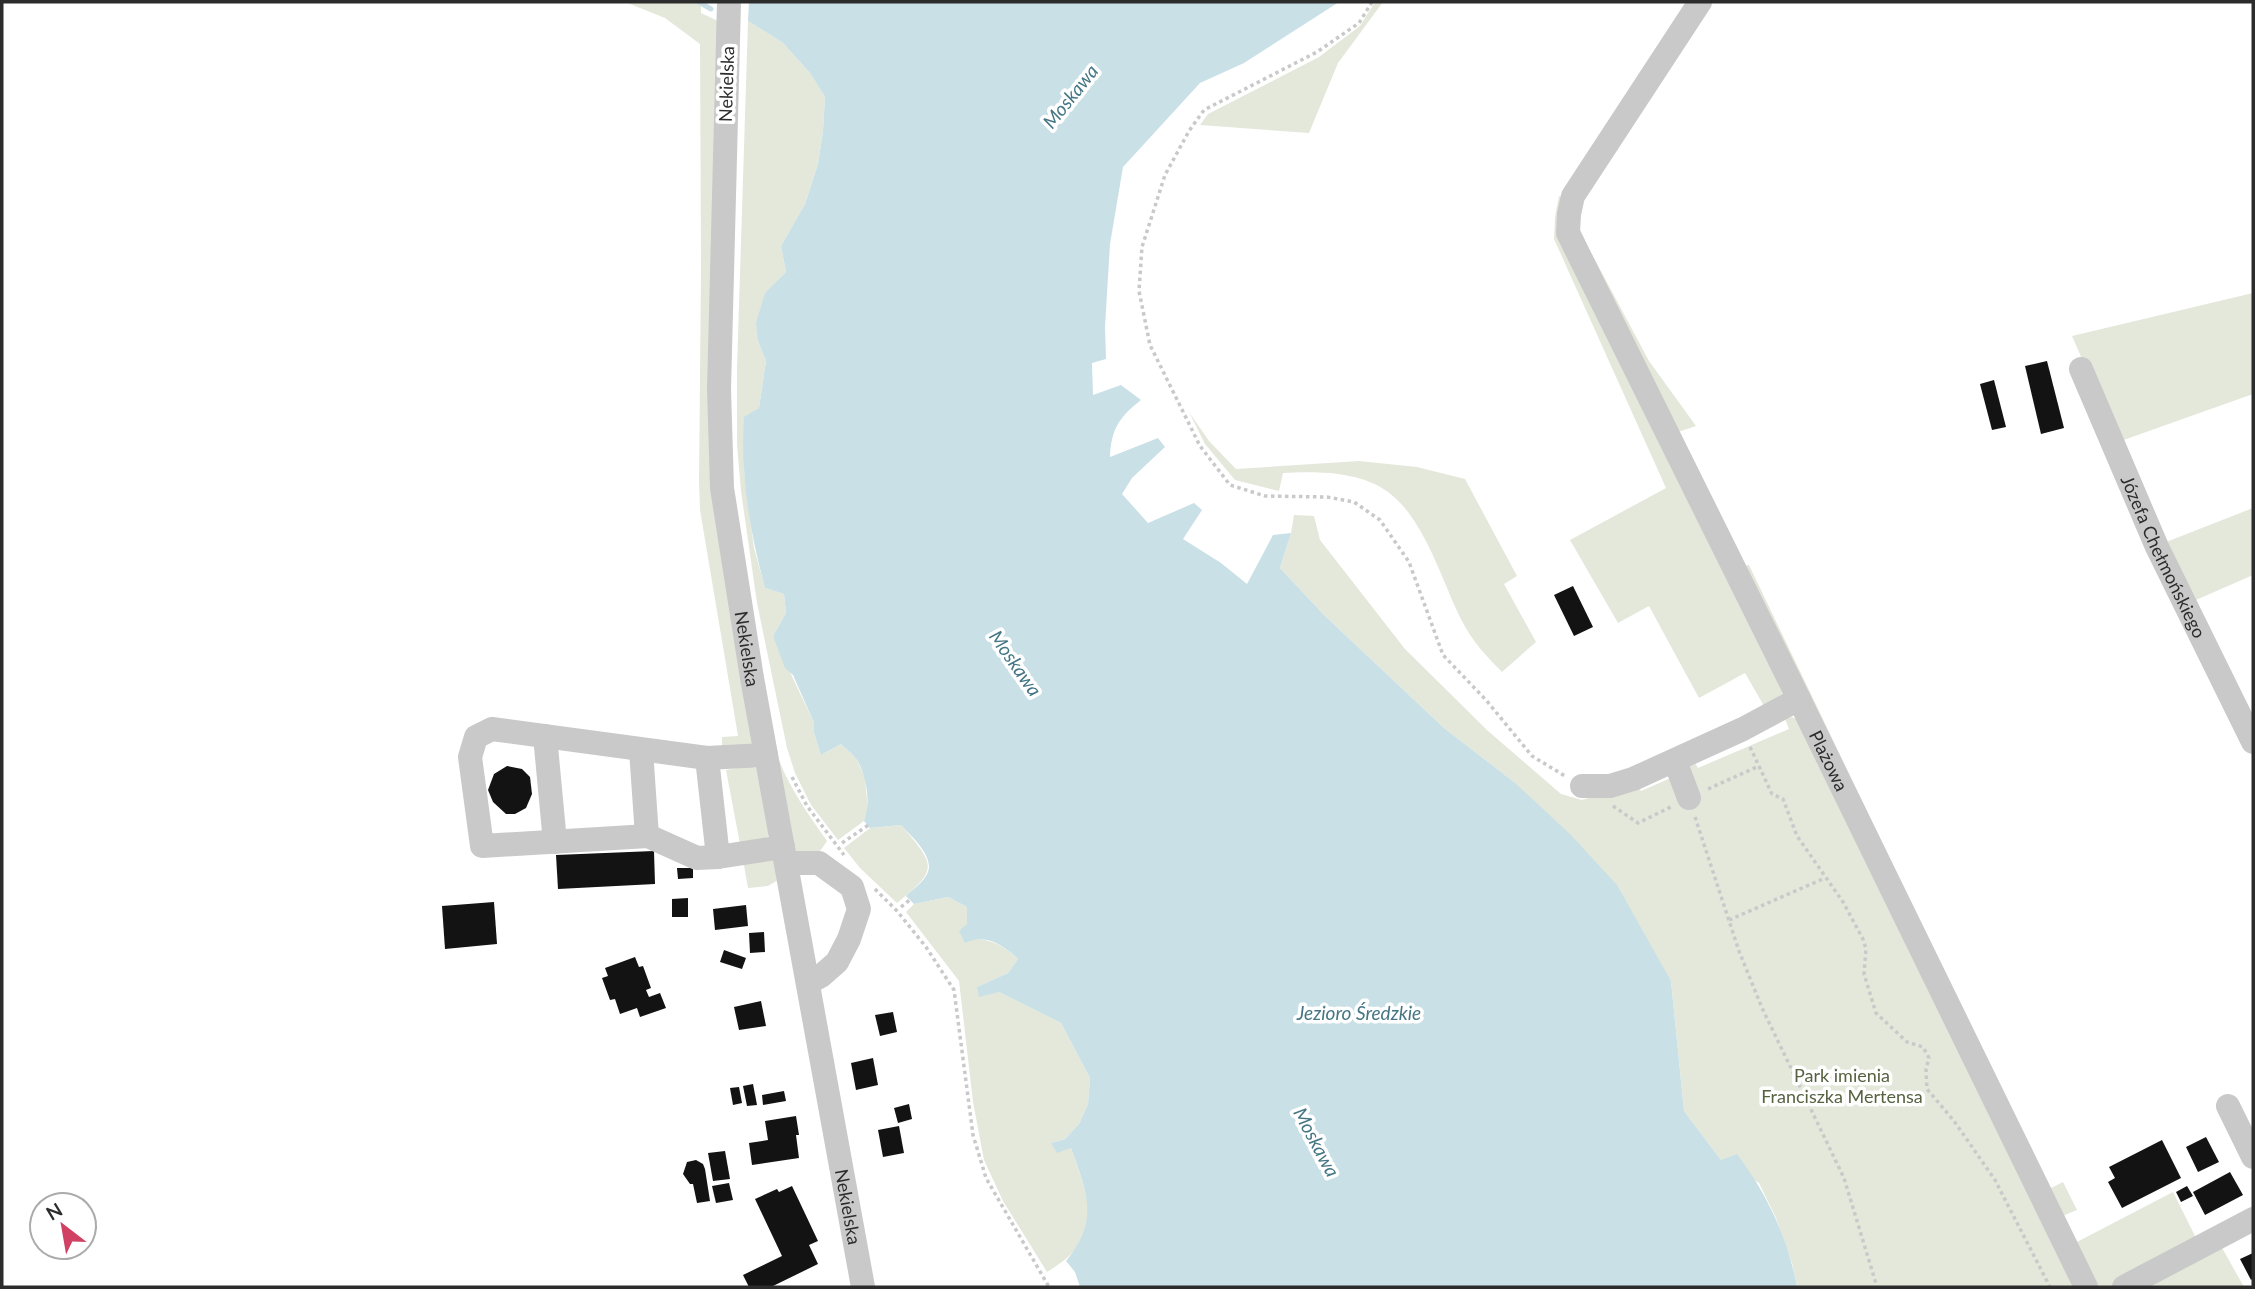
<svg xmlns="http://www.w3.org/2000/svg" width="2255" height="1289" font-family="Lato,sans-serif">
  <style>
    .green { fill: #e4e8db }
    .water { fill: #c9e0e6 }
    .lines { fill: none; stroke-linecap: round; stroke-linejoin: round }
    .stream { stroke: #c9e0e6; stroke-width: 5 }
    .building { fill: #131313 }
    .path { stroke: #c9c9c9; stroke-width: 3.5; stroke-dasharray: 3.5 3.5; stroke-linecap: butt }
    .minor { stroke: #c9c9c9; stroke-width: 24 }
    .labels { text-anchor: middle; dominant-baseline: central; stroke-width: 7; stroke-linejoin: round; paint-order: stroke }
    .street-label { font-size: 18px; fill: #2c2c2c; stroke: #fff }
    .park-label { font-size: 18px; fill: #55623f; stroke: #fff }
    .water-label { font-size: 19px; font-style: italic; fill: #447684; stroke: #fff }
  </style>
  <rect width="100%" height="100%" fill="#fff"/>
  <g class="green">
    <polygon points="625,2 701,2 701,13 718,21 713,281 753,746 722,750 722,737 738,736 700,510 699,482 701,269 700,44 665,18"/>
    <polygon points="1375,2 1383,2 1338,63 1309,133 1200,125 1208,114 1319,57 1360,26"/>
    <polygon points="748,21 783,43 810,73 825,97 823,131 818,164 805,204 781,246 786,272 765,294 758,341 766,361 759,408 751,414 744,471 754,548 765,588 784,594 786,613 773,636 814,723 814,733 821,755 841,744 856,758 865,778 868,811 864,821 838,840 811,805 795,773 787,748 757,603 741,491 737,445 737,368"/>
    <polygon points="1559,196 1566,198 1788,694 1764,706 1745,673 1699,698 1649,606 1618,623 1570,540 1666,488 1554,239 1555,217"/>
    <polygon points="1579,230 1649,361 1696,426 1678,432"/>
    <polygon points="2253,293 2253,394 2118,442 2072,336"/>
    <path d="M1189,412L1209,441L1236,469L1359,461L1417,467L1465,479L1517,576L1504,584L1536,642L1502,672C1487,657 1472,641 1462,621C1442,582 1425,519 1388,492C1360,471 1316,471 1283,473L1279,491L1235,480L1205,444Z"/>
    <polygon points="2253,508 2253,575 2189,603 2161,544"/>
    <polygon points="1294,515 1314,516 1320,540 1405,649 1488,731 1561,794 1582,800 1636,783 1641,791 1673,777 1693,759 1698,768 1789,729 1785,719 1792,717 1800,721 2078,1287 1797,1287 1792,1263 1776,1218 1759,1183 1721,1160 1684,1111 1671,981 1514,782 1444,728 1324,615 1280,568 1291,533"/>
    <polygon points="1749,565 1937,957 2051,1188 2063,1182 2077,1210 2060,1217 1741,566"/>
    <path d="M774,746C785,782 806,811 827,841L816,857L793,854Z"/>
    <polygon points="750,766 761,770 771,834 763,840 740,844 726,770"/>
    <path d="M901,825C935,865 940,869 897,903L860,868L844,848L870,828Z"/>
    <polygon points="775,858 778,880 768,886 748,888 743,860"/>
    <path d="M948,897L967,907V924L974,939C992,939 1005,947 1018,959L1008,973L977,987L999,992L1061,1023L1090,1078L1088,1104L1079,1124L1065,1139L1051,1143L1071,1148C1090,1202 1106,1237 1047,1272L1003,1201L984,1160L973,1102L959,981L906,912L914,904Z"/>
    <polygon points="2173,1192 2197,1240 2110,1287 2095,1287 2073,1244"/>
    <polygon points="2221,1246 2244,1287 2140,1287"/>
  </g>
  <path class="water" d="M749,2H1339L1244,63L1200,83L1123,167L1110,244L1105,327L1106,359L1092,363L1093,395L1121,385L1141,400C1119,417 1111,430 1110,457L1158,438L1165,447L1132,478L1122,494L1148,523L1194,503L1202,510L1183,539L1221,563L1247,584L1273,535L1291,533L1280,568L1324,615L1444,728L1514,782L1571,835L1617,885L1671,981L1684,1111L1721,1160L1737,1154C1767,1194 1788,1238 1797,1287H1080L1075,1272L1066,1261C1100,1220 1087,1193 1071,1148L1057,1153L1051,1143L1065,1139L1079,1124L1088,1104L1090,1078L1061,1023L999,992L979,997L977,987L1008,973L1018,959C1003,945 985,933 965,943L959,931L967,924V907L948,897L914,904L906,896C912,890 925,881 928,872C934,856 911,836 901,825L870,828L864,821C871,804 867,777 857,760C853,754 846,749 841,744L821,755L814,733V723L793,675L785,668L773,636L786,613L784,594L765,588C750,533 740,474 744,417L759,408L766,361L758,341L756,323L765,293L786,272L781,246L805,204L818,164L823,131L825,97L810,73L783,43L748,21Z"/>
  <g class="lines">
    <polyline class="stream" points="699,2 711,9"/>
  </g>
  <g class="building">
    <polygon points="2047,361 2064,428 2041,434 2025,366"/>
    <polygon points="1994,380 2006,427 1992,430 1980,384"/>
    <polygon points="1573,586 1593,627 1574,636 1554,595"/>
    <polygon points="507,766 522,769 530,777 532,794 526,808 515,814 506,814 493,802 488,790 494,774"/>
    <polygon points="654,851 655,884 558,889 556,855"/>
    <polygon points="677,868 693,868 693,878 678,879"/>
    <polygon points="688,898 688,917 672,917 672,899"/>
    <polygon points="494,902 497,944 445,949 442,906"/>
    <polygon points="746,905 748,926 715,930 713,909"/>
    <polygon points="764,932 765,952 750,953 749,933"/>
    <polygon points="724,950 746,958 742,969 720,962"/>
    <polygon points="635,957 639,967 643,966 651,988 646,990 649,997 660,993 666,1008 640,1017 637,1008 620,1014 615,999 610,1000 602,978 608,976 605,968"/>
    <polygon points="761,1001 766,1026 739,1030 734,1007"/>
    <polygon points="893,1012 897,1032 880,1036 875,1015"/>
    <polygon points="873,1058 878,1085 856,1090 851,1063"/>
    <polygon points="753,1084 757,1105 747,1106 743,1086"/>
    <polygon points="739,1087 742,1103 733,1105 730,1088"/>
    <polygon points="784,1091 786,1101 763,1105 762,1095"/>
    <polygon points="909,1104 912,1119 898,1123 894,1108"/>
    <polygon points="796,1116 799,1135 796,1135 799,1158 752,1165 749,1143 768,1140 765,1121"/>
    <polygon points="899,1126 904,1153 883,1157 878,1130"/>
    <polygon points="2206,1137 2219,1162 2198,1172 2186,1147"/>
    <polygon points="2162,1140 2181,1178 2122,1208 2108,1182 2115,1178 2109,1167"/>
    <polygon points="725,1151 730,1179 713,1181 708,1153"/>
    <polygon points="696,1160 703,1164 705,1169 710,1201 697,1203 693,1184 690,1184 683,1174 687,1162"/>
    <polygon points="2230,1172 2243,1195 2205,1215 2193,1192"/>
    <polygon points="729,1183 733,1200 716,1203 712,1186"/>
    <polygon points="792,1186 818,1241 809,1245 818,1264 771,1287 749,1287 743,1275 782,1256 755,1199 777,1189 779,1192"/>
    <polygon points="2187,1186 2193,1196 2181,1202 2176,1192"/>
    <polygon points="2253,1253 2253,1278 2251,1280 2240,1259"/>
  </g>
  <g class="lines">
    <g class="path">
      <polyline points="1372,2 1359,23 1317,52 1204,110 1189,131 1165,175 1142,247 1139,291 1150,345 1200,446 1230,485 1265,496 1327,497 1354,502 1380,520 1409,562 1443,655 1486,700 1532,756 1565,776"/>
      <polyline points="1750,747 1772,794 1783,799 1797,836 1843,902 1863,939 1866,949 1864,974 1876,1013 1907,1042 1923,1047 1929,1058 1926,1069 1927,1089 1954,1121 1995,1180 2050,1287"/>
      <polyline points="792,777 807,806 844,855"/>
      <polyline points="1708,789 1759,766"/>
      <polyline points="1613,806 1638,823 1673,806"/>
      <polyline points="1695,817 1739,951 1762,1008 1844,1178 1877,1287"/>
      <polyline points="842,843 870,824"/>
      <polyline points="875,889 897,911 926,947 954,990 973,1135 986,1178 1049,1287"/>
      <polyline points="901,907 912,898"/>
      <polyline points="1729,920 1825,878"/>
    </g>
    <g class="minor">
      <path id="s1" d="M729,2L719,389L722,488L752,678L863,1287"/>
      <path id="s2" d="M1700,2L1573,196L1569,214L1568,233L1799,699L2086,1287"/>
      <path id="s3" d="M2081,369L2157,547L2253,742"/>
      <polyline points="545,736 555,842"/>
      <polyline points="641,750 647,836"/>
      <polyline points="766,755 707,758 492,729 476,737 470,757 482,846 648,836 697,858 718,857 783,847"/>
      <polyline points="707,758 718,857"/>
      <polyline points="1675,761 1689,798"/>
      <polyline points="1582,786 1610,786 1633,779 1743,729 1799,699"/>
      <polyline points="786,863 819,863 852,887 859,909 849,939 837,962 821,976 808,983"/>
      <polyline points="2228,1106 2253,1157"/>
      <polyline points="2124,1287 2253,1219"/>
    </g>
  </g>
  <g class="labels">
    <g class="street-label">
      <text transform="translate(726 84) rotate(-88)">Nekielska</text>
      <text stroke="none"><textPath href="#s3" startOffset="205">Józefa Chełmońskiego</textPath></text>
      <text stroke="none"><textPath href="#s1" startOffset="649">Nekielska</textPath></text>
      <text stroke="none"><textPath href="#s2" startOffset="858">Plażowa</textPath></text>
      <text stroke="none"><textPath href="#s1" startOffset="1216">Nekielska</textPath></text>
    </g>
    <g class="park-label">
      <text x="1842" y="1075">Park imienia<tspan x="1842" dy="21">Franciszka Mertensa</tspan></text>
    </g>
    <g class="water-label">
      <text transform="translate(1070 96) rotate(-51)">Moskawa</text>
      <text transform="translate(1016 663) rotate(55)">Moskawa</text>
      <text x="1359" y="1012">Jezioro Średzkie</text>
      <text transform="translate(1317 1142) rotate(62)">Moskawa</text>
    </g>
  </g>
  <rect width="2255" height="1289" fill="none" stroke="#2c2c2c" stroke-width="7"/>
  <g transform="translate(63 1226) rotate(329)"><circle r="33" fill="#ffffff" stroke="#ababab" stroke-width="2"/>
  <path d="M0-5L12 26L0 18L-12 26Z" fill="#d04163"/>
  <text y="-10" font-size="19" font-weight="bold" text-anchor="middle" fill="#2c2c2c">N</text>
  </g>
</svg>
